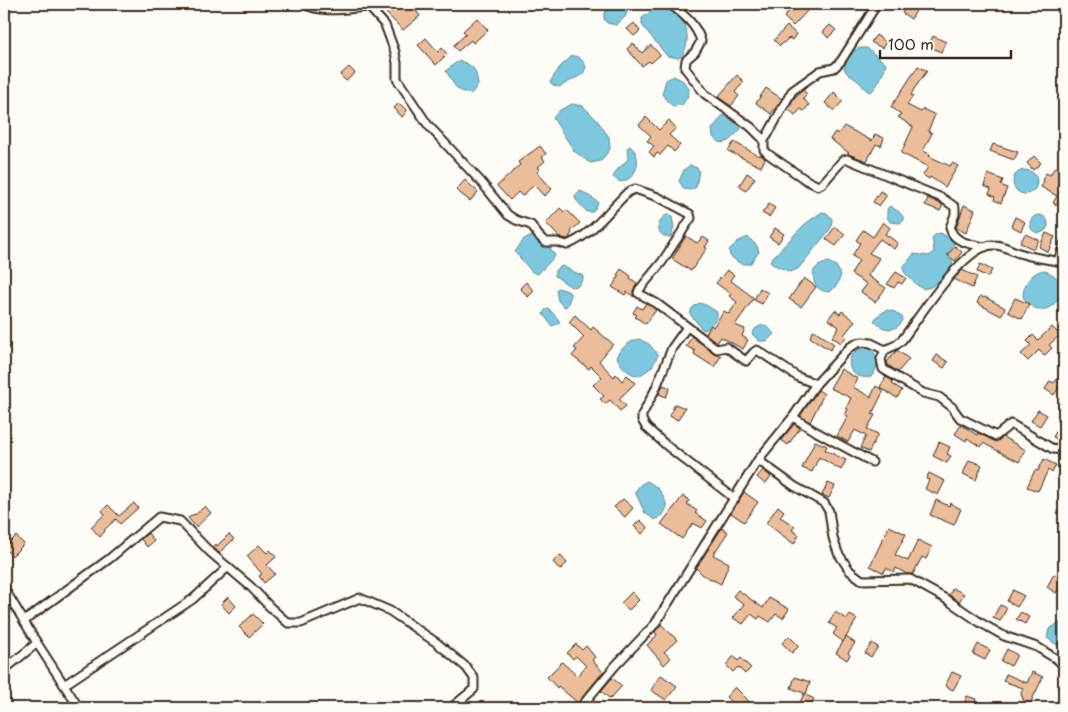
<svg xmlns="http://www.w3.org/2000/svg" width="1068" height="712" font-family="'Playpen Sans',sans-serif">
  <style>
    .water { fill: #7dc8de; stroke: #638991 }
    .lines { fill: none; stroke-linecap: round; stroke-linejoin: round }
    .canal { stroke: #7dc8de; stroke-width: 9 }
    .building { fill: #ebbd9b; stroke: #3b2a1e }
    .street-casing { stroke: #3b2a1e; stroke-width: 11 }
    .street { stroke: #fdfcf7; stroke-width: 7 }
  </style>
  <rect width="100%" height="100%" fill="#fdfcf7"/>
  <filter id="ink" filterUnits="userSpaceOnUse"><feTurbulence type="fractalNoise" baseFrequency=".02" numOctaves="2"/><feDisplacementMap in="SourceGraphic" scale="10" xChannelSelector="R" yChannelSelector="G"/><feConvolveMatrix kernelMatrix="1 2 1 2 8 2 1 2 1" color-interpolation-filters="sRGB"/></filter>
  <g filter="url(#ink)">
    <g class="water">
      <polygon points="613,4 626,4 628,10 625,17 616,25 607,23 604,19 604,13"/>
      <path d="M663,8C666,9 671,10 674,12C689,21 692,47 679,58L667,56L642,25V18L654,9Z"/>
      <path d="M861,48H867L886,64C883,75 878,85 871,92C864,91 864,86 859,82C855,78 849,76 846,72C840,62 852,49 861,48Z"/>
      <path d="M572,56C579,56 583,60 586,67L583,74L559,87L553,85L550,82L560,67Z"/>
      <path d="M460,61C475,66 476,70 478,85L471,94C454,91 455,85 446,71L454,64Z"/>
      <polygon points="674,76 683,81 689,89 688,96 682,105 673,106 667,101 662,94 666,80"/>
      <polygon points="572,104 583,106 597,120 609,137 610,149 601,161 590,163 574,151 553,118 560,110"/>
      <path d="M723,115L739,125L741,129C731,138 725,150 713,137L712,129Z"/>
      <path d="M630,146C644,157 637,180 620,182L613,177L617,170L628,159L627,148Z"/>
      <polygon points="690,165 697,168 699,171 696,187 691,190 684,189 679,181 684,170"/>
      <circle cx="1025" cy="182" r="12"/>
      <polygon points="581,191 597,201 598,203 593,212 587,212 576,200 575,196 578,192"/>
      <polygon points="890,206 899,212 904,218 904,220 900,223 890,222 887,217 887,209"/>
      <polygon points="822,212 827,213 832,219 831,228 798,269 790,272 772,264 770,260 805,224"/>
      <path d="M668,214L672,217L674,227L671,237C655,238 655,220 668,214Z"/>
      <circle cx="1039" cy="224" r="9"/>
      <path d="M941,233L955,242L947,255L952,261L953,265C948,272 932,292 922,288C915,285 909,277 904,272L903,267L914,254L929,256L934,251L932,238L936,234Z"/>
      <polygon points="533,236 551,249 555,256 538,274 532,272 515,252 524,239"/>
      <polygon points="748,237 757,246 759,252 750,264 741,264 730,256 729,250 737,242"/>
      <path d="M828,262L836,266L841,275L837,285L830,292C816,291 812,283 814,270L818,266Z"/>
      <polygon points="562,266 583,276 583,279 578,286 571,287 555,276 555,270"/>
      <path d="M1043,270C1054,274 1059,278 1064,289C1056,309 1038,319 1023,297C1023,284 1031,273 1043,270Z"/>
      <polygon points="558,288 568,291 571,295 567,306 564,307 558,301 556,290"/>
      <polygon points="699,303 706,305 717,312 717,318 706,330 702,329 690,314 692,308"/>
      <polygon points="549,309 559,320 559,323 552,326 543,314 545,310"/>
      <path d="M887,310L895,312L903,318C899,333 883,331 874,321L877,316Z"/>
      <polygon points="762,325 768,327 774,334 767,341 759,341 752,334 755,329"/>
      <path d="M639,339L649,344L658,355L652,367L639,376C630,375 620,366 617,357C622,347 628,342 639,339Z"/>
      <path d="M866,347C881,354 880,365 871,377C845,381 841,352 866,347Z"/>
      <path d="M647,481C659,487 664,495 667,507L663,515L655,520L645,513L635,492L640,485Z"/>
      <polygon points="1064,620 1064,650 1047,638 1049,629"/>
    </g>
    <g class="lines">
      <polyline class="canal" points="4,8 9,4"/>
    </g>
    <g class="building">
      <polygon points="396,4 411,4 420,16 403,30 386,13"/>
      <polygon points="801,4 808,10 793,26 784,17 791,9 793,11"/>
      <polygon points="908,4 920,4 911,19 902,13"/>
      <polygon points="477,18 488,30 473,43 471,40 458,51 453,46 466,34 463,31"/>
      <polygon points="634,23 640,31 634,36 627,29"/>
      <polygon points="830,25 836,30 828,38 823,32"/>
      <polygon points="787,26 796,34 792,40 789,38 780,46 774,40"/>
      <polygon points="876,35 886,42 882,48 871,42"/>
      <polygon points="933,36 946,42 941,52 928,46"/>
      <polygon points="426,38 438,52 442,48 447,54 436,65 418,45"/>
      <polygon points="633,43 642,53 651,45 660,55 651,63 649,61 642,66 627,49"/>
      <polygon points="918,66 927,71 914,89 911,95 913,96 907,105 921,112 923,109 935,115 928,131 932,133 923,151 930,154 929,156 950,166 952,163 958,166 945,187 930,177 929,179 923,175 928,167 901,153 913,127 898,117 901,114 891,107"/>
      <polygon points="349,67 355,73 346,81 340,75"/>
      <polygon points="737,75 744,82 735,92 739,96 731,106 718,97"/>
      <polygon points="766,88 782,99 771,114 756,103"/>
      <polygon points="803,90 807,94 803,98 809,105 804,111 801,109 795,115 788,109 794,98"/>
      <polygon points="834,92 843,101 834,111 825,103"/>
      <polygon points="399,103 407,111 402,117 394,108"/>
      <polygon points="646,117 659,130 669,120 676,128 669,135 680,145 674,152 668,146 660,155 657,153 654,157 649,152 654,146 647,141 651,136 639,125"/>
      <polygon points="844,126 872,141 875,134 884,138 881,146 876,144 867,161 848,154 849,153 830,139 835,132 838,134"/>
      <polygon points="734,142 759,156 759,155 763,156 765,159 761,167 728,151"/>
      <polygon points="993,144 1018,152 1014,160 990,151"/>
      <polygon points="540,146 546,154 542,157 545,161 538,167 540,169 537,172 552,189 544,196 534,185 522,196 518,192 510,200 497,186 520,165 518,162"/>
      <polygon points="1034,156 1041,163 1033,170 1027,163"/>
      <polygon points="1055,167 1064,172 1058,187 1061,189 1064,183 1064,209 1053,203 1057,196 1041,187 1044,181 1042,180 1046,173 1050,175"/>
      <polygon points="747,173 755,178 746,191 739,186"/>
      <polygon points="988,174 1003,180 1001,185 1007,188 1001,203 994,200 995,197 989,194 991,189 984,186"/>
      <polygon points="465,180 478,192 470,201 456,190"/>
      <polygon points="880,191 887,195 879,206 873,202"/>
      <polygon points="928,198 943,205 940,211 925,205"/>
      <polygon points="769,204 775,208 769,217 762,213"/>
      <polygon points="964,205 975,210 966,233 956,228"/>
      <polygon points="560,208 564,212 567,210 580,223 571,231 572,233 570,236 570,237 567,239 559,237 546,223"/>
      <polygon points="1015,217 1025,222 1021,231 1011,226"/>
      <polygon points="883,222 890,228 885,234 898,243 894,249 880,239 869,253 879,258 868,276 886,288 875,302 861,292 867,284 851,274 859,260 852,256 860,243 856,240 863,230 873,237"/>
      <polygon points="835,227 845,234 836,246 826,239"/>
      <polygon points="775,228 784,234 778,243 769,237"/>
      <polygon points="1046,233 1055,237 1048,252 1039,247"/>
      <polygon points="1025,234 1039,240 1034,249 1020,243"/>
      <polygon points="686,236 697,243 703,237 709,241 705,247 707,248 691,271 672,259"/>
      <polygon points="955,246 962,252 955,261 948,255"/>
      <polygon points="980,264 992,270 988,277 977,272"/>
      <polygon points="621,269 631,276 630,278 637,283 633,291 634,297 627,292 625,295 612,287 619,276 617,275"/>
      <polygon points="727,270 734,275 730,280 754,298 735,325 745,329 742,336 748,340 743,349 721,337 717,343 706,334 711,325 713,327 724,311 729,314 737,302 729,296 731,294 716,283"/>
      <polygon points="962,270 977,277 972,288 954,279"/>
      <polygon points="896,272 906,278 902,284 898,282 894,288 887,284"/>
      <polygon points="804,278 816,287 801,307 789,299"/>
      <polygon points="526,282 534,291 528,297 520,288"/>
      <polygon points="760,288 768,293 762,304 754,300"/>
      <polygon points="980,296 984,298 985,297 1005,308 1001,316 977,303"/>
      <polygon points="1015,298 1029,304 1022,319 1008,312"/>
      <polygon points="646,303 656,310 646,324 635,317 637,315 633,313 637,306 642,309"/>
      <polygon points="835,310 840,314 842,311 855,321 844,335 846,337 841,343 832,337 839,327 828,319"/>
      <polygon points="575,315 591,330 593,327 613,344 599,361 614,377 616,374 622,381 627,375 635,383 619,399 626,406 620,411 610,400 605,404 600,399 604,396 593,385 602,377 591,366 589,369 572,356 577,350 574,348 584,337 569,322"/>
      <polygon points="1052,327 1060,335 1049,345 1052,348 1044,356 1039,350 1028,361 1021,354 1031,345 1027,341 1033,335 1038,340"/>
      <polygon points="814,330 834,344 830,350 811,338 810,336"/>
      <polygon points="692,336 714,353 721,356 714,367 694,354 695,351 686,346"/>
      <polygon points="897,350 909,359 898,372 888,365 887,362"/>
      <polygon points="937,355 948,362 944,368 933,361"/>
      <polygon points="841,369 858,379 853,387 871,397 876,386 883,390 880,387 886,377 893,381 892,384 902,390 897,398 884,390 872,414 875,415 867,429 878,434 869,452 860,448 866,436 855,430 848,442 837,436 848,416 845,415 848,409 846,408 851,398 830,388"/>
      <polygon points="1064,370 1064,380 1054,395 1045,389 1050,381 1054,383"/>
      <polygon points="663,385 670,388 666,397 659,394"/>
      <polygon points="818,390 824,394 810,422 800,416"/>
      <polygon points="675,404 685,408 678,420 669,416"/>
      <polygon points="1038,410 1047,415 1040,426 1031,421"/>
      <polygon points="1064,418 1064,443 1053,437"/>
      <polygon points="794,424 800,428 788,445 781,440"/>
      <polygon points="961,425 977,435 978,433 996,442 1003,437 1026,450 1019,462 983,443 981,447 967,438 966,441 955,434"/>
      <polygon points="815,441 827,446 825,450 846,460 841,470 819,457 812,472 802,468"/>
      <polygon points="939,442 950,447 947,454 951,456 947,463 933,456"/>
      <polygon points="1044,459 1056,465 1052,473 1048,470 1038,491 1027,487 1035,470 1038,471"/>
      <polygon points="969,460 982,465 976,480 963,474"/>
      <polygon points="763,470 771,477 765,484 757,477"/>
      <polygon points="929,473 945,481 938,495 925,489 929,480 926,479"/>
      <polygon points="828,483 835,486 829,498 822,495"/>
      <polygon points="744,492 758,502 744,522 731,513"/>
      <polygon points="683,496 689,500 687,504 697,511 695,513 707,521 702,528 693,523 682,539 661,524"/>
      <polygon points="623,499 633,508 625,517 614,507"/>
      <polygon points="936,500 949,506 950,503 961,509 954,525 930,515"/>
      <polygon points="134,503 138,508 120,524 116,519 104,530 105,531 100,537 91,527 105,514 102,511 108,505 119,516"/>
      <polygon points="205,506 211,513 196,527 188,518 194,514 195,515"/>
      <polygon points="778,506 784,511 780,517 795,526 792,530 799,535 794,544 766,523"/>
      <polygon points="640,520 648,528 642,534 634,526"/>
      <polygon points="889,526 906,534 895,555 908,561 918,540 932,547 926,559 922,557 913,574 907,574 896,568 894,572 886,568 884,573 870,566"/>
      <polygon points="722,528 728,532 713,555 729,563 721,584 703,575 696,568"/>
      <polygon points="148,533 154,541 147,547 141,539"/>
      <polygon points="229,534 234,539 219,553 213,547 216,544 217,546"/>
      <polygon points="16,536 24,544 12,556 4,548"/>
      <polygon points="259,545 267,553 270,550 276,557 267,565 275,574 264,583 259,576 262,574 247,556"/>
      <polygon points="560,555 567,563 560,570 553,562"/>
      <polygon points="1054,574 1064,580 1056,593 1047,587"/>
      <polygon points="953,588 964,594 959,602 949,595"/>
      <polygon points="738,590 763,608 769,598 789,609 783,618 776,614 770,622 760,616 758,619 751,614 743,624 733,618 744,604 733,596"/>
      <polygon points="1013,590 1024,596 1017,607 1007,601"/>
      <polygon points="632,592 639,600 629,610 621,603"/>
      <polygon points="228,597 236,606 229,613 221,604"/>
      <polygon points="1000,605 1007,608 1000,621 993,618"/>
      <polygon points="835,612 847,619 850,615 857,619 843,642 833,634 837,628 829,623"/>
      <polygon points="1021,612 1029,617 1025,624 1016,619"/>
      <polygon points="253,614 263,624 249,637 239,627"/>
      <polygon points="661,624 677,640 664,652 671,658 664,665 647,645 657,635 655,632"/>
      <polygon points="789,636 799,646 792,653 782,643"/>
      <polygon points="846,637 855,643 848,653 850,655 847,660 836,653"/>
      <polygon points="872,643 878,647 871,657 865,653"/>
      <polygon points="576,644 582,650 586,646 595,657 592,660 603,672 578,703 558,686 557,688 547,677 562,662 577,676 586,666 576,656 573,659 567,653"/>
      <polygon points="978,644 990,650 985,660 973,654"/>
      <polygon points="1007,649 1017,655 1011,666 1001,661"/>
      <polygon points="734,656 738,661 741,658 751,668 745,674 738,667 733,672 726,665"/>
      <polygon points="952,672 961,676 953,690 945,686"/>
      <polygon points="1032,672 1043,677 1030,704 1023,700 1021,693 1023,688 1003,681 1006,674 1027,683"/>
      <polygon points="661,675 677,686 666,700 651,690"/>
      <polygon points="795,677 810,682 806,694 791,688"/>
      <polygon points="612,678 622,686 610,699 601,691"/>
      <polygon points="735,687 746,698 754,708 741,708 736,703 734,705 726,697"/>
      <polygon points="804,694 814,699 809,708 797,708"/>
      <polygon points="967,696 976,699 973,707 964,704"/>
    </g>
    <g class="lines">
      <defs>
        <g id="street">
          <path d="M304,4C321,14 349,8 369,7L385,25L395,52L397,63V79L428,125L482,183L508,215L516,220L531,225L538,235L545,242H557L567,245C592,235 609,210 628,192L635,189L658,197L690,214L691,218L662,262L639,290L638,293L656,303L717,349L726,347L746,361L754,352L757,350L798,377L816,384"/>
          <path d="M670,4C683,14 696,24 701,41L695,52L686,60L685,68L705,94L751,127L764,140V150L768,154L806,180L818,186L823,183L843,160L847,159L942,198L955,207V214L950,228C954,243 971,244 985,247"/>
          <polyline points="764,140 767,136 792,91 820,71 834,68 841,61 877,4"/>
          <polyline points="1058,261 1064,244"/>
          <polyline points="687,327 672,348 655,390 642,415 642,420 646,427 667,446 735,499"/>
          <polyline points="885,350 881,359 883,369 923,393 939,397 952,407 960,418 996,436 1011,424 1053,449 1064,450"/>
          <polyline points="793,417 813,430 872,462"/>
          <polyline points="758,460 794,486 824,503 829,511 833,538 838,553 850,571 862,580 910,579 946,599 981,623 1004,636 1037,647 1058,660 1064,667"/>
          <polyline points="4,588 37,643 79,708"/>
          <polyline points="24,621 109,559 159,517 180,521 210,552 251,587 270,607 288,623 301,623 360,598 390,611 437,643 466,667 474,678 474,689 451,708"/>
          <polyline points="4,670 37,643"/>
          <polyline points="64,685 193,599 228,567"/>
          <path d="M580,708L615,666L655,624L758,460L793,417L816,384L850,347L858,343L863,342L871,343L885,350L896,345L902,340C920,317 964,244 994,245C1003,245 1010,250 1019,253C1034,258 1049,260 1064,262"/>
          <polyline points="1059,708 1064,702"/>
        </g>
      </defs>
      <use href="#street" class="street-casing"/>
      <use href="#street" class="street"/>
    </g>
  </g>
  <rect width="1068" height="712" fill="none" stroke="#fdfcf7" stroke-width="20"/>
  <rect x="10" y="10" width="1048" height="692" fill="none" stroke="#3b2a1e" stroke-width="2" filter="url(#ink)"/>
  <path d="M880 50v8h131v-8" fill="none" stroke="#3b2a1e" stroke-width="2.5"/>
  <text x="888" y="50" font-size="15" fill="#3b2a1e" stroke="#fdfcf7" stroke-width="4" paint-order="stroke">100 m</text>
</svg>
